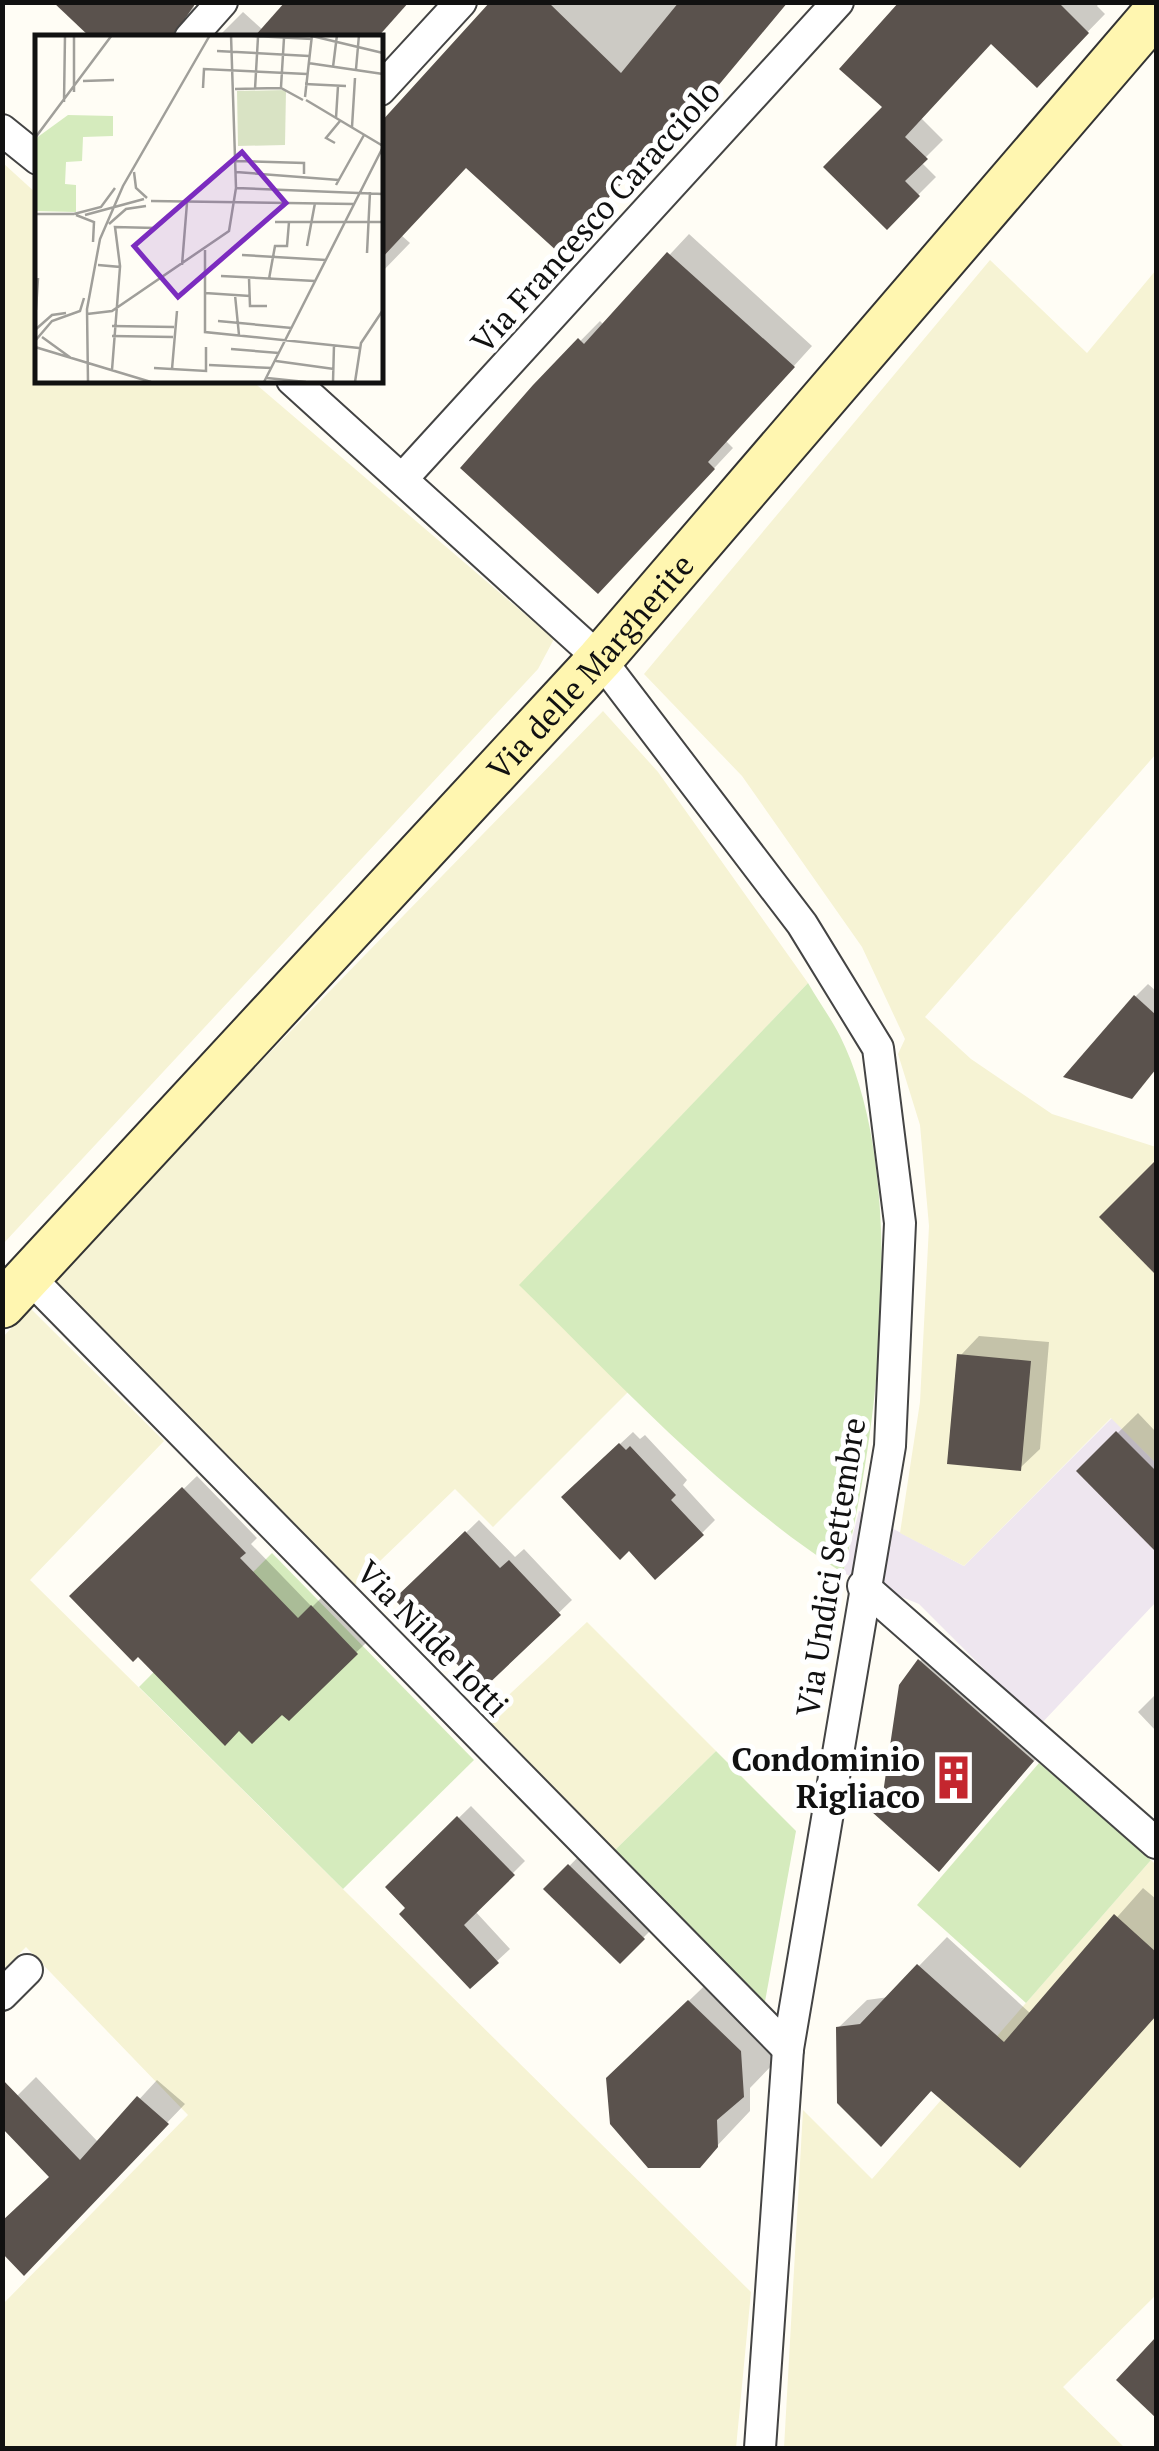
<svg xmlns="http://www.w3.org/2000/svg" width="1159" height="2451" font-family="'PT Serif',serif">
  <style>
    .industrial { fill: #eee6ef }
    .farmland { fill: #f6f3d4 }
    .green { fill: #d5ebbd }
    .shadow { fill: #0003 }
    .building { fill: #5a524d }
    .lines { fill: none; stroke-linecap: round; stroke-linejoin: round }
    .street-casing { stroke: #444; stroke-width: 34 }
    .secondary-casing { stroke: #333; stroke-width: 49 }
    .street { stroke: #fff; stroke-width: 30 }
    .secondary { stroke: #fff6b0; stroke-width: 45 }
    .labels { text-anchor: middle; dominant-baseline: central; stroke-width: 10; stroke-linejoin: round; paint-order: stroke }
    .street-label { font-size: 32px; fill: #111; stroke: #fff }
    .poi-label { font-size: 32px; font-weight: bold; fill: #111; stroke: #fff; text-anchor: end }
    .inset-road { fill: none; stroke: #a09f9a; stroke-width: 2.5 }
    .view { fill: #7b2cbf; fill-opacity: 0.15; stroke: #7b2cbf; stroke-width: 5 }
    .inset-edge { fill: none; stroke: #111; stroke-width: 5 }
  </style>
  <rect width="100%" height="100%" fill="#fffdf5"/>
  <polygon class="industrial" points="1112,1418 1156,1463 1156,1602 1040,1725 919,1604 843,1573 859,1511 964,1566"/>
  <g class="farmland">
    <polygon points="3,163 37,194 38,380 251,380 554,639 538,669 3,1244"/>
    <polygon points="990,260 1087,353 1156,270 1156,754 925,1017 971,1059 1052,1114 1156,1147 1156,1463 1111,1418 964,1566 900,1533 920,1402 929,1226 920,1125 898,1054 905,1039 862,947 742,776 644,674"/>
    <polygon points="603,711 658,772 808,983 520,1285 628,1392 493,1527 455,1489 355,1585 50,1278"/>
    <polygon points="30,1308 164,1441 30,1580 751,2292 736,2448 3,2448 3,2304 188,2115 26,1947 3,1970 2,1338"/>
    <polygon points="587,1622 716,1751 613,1852 483,1719"/>
    <polygon points="1151,1860 1156,1865 1156,2295 1063,2387 1125,2448 784,2448 803,2110 872,2179"/>
  </g>
  <g class="green">
    <path d="M808,983C818,1001 831,1018 840,1036C909,1174 880,1428 843,1573C723,1496 621,1385 519,1285Z"/>
    <polygon points="272,1553 474,1760 343,1889 139,1687"/>
    <polygon points="716,1751 796,1831 764,2007 613,1852"/>
    <polygon points="1039,1763 1151,1860 1026,2003 917,1905"/>
  </g>
  <g class="shadow">
    <polygon points="79,2 195,2 190,23 197,34 218,37 243,12 263,30 376,38 95,38"/>
    <polygon points="495,2 787,2 666,133 466,165 401,235 410,243 380,274 380,127"/>
    <polygon points="902,2 1100,2 1097,6 1105,14 1037,84 992,41 921,118 943,140 921,162 936,177 887,226 885,107"/>
    <polygon points="689,234 812,346 726,441 733,448 617,572 535,387 600,321 604,325"/>
    <polygon points="1148,984 1156,991 1156,1068 1144,1082 1135,997"/>
    <polygon points="1156,1163 1156,1272 1103,1217"/>
    <polygon points="979,1336 1049,1342 1040,1449 1020,1468 960,1356"/>
    <polygon points="1138,1413 1156,1432 1156,1548 1079,1471"/>
    <polygon points="633,1432 640,1439 645,1435 687,1480 683,1485 715,1520 702,1533 577,1484"/>
    <polygon points="197,1476 257,1538 251,1544 312,1607 325,1594 369,1640 289,1718 138,1653 73,1596"/>
    <polygon points="479,1520 515,1557 524,1549 572,1600 482,1687 398,1599"/>
    <polygon points="945,1636 1057,1735 939,1869 884,1801 920,1661"/>
    <polygon points="1156,1694 1156,1731 1138,1712"/>
    <polygon points="471,1806 525,1861 475,1911 510,1949 470,1986 388,1887"/>
    <polygon points="582,1853 656,1925 620,1961 547,1889"/>
    <polygon points="1143,1888 1156,1899 1156,2015 1048,2136 933,2089 909,2115 838,2028 867,2000 889,1997 947,1937 1031,2014"/>
    <polygon points="722,1969 773,2017 776,2061 750,2088 750,2111 699,2165 643,2045"/>
    <polygon points="36,2077 99,2143 157,2080 185,2104 24,2272 52,2176 2,2111"/>
  </g>
  <g class="building">
    <polygon points="53,2 193,2 195,4 172,38 91,38"/>
    <polygon points="285,2 409,2 377,38 253,38"/>
    <polygon points="490,2 548,2 621,73 679,2 788,2 672,141 665,135 559,253 466,168 380,260 380,123"/>
    <polygon points="899,2 1058,2 1089,33 1037,88 991,44 905,137 928,159 905,181 920,196 887,230 823,167 882,107 839,69"/>
    <polygon points="667,252 795,367 708,462 715,469 598,594 460,468 533,385 578,338 584,344"/>
    <polygon points="1134,995 1156,1015 1156,1069 1132,1099 1063,1077"/>
    <polygon points="1156,1160 1156,1275 1099,1217"/>
    <polygon points="957,1354 1031,1361 1021,1471 947,1464"/>
    <polygon points="1116,1431 1156,1471 1156,1552 1076,1471"/>
    <polygon points="619,1443 626,1450 630,1446 676,1495 671,1500 704,1535 655,1580 629,1551 620,1560 561,1497"/>
    <polygon points="182,1487 246,1553 240,1558 298,1618 311,1605 358,1654 289,1721 282,1715 252,1744 239,1731 225,1746 138,1657 133,1662 69,1596"/>
    <polygon points="465,1531 500,1568 509,1560 561,1615 482,1690 394,1599"/>
    <polygon points="918,1659 1034,1761 939,1872 872,1812 882,1800 899,1685"/>
    <polygon points="457,1816 515,1875 464,1925 499,1963 470,1989 399,1914 405,1908 385,1887"/>
    <polygon points="568,1864 645,1939 620,1964 543,1889"/>
    <polygon points="1114,1914 1156,1952 1156,2016 1020,2168 931,2091 881,2147 837,2103 836,2027 860,2024 917,1964 1004,2042"/>
    <polygon points="688,2000 741,2051 744,2097 717,2120 718,2147 700,2168 648,2168 610,2124 606,2078"/>
    <polygon points="2,2079 80,2160 137,2096 169,2124 24,2276 2,2253 2,2221 49,2177 2,2128"/>
    <polygon points="1156,2337 1156,2418 1116,2380"/>
  </g>
  <g class="lines">
    <defs>
      <g id="street">
        <polyline points="190,38 222,2"/>
        <polyline points="380,90 461,2"/>
        <polyline points="2,130 38,159"/>
        <polyline points="292,380 600,659 802,924 878,1048 900,1223 890,1446 788,2049 760,2448"/>
        <polyline points="404,477 838,2"/>
        <polyline points="28,1276 788,2049"/>
        <polyline points="863,1586 1156,1843"/>
        <polyline points="2,1995 27,1970"/>
      </g>
      <g id="secondary">
        <path id="s1" d="M2,1305L600,659L1156,12"/>
      </g>
    </defs>
    <use href="#street" class="street-casing"/>
    <use href="#secondary" class="secondary-casing"/>
    <use href="#street" class="street"/>
    <use href="#secondary" class="secondary"/>
  </g>
  <defs>
    <symbol id="building-bare" viewBox="-9 -9 18 18"><path d="M-4-6H4V6H1V3H-1V6H-4ZM-2.5-4.3h1.7v1.8h-1.7ZM.8-4.3h1.7v1.8H.8ZM-2.5-1h1.7V.8h-1.7ZM.8-1h1.7V.8H.8Z" fill="#c4262e" stroke="#fff" stroke-width="2.5" paint-order="stroke"/></symbol>
  </defs>
  <g fill-rule="evenodd">
    <use href="#building-bare" x="922" y="1746" width="63" height="63"/>
  </g>
  <g class="labels">
    <g class="street-label">
      <text transform="translate(595 216) rotate(-48)">Via Francesco Caracciolo</text>
      <text stroke="none"><textPath href="#s1" startOffset="868">Via delle Margherite</textPath></text>
      <text transform="translate(830 1567) rotate(-81)">Via Undici Settembre</text>
      <text transform="translate(433 1638) rotate(46)">Via Nilde Iotti</text>
    </g>
    <g class="poi-label">
      <text x="920" y="1759">Condominio<tspan x="920" dy="37">Rigliaco</tspan></text>
    </g>
  </g>
  <g transform="translate(35 35)">
    <rect width="348" height="348" fill="#fffdf5"/>
    <path d="M33,80L78,81V101L48,102L47,126L31,127L30,149L41,150V177L0,176V104Z" fill="#d5ebbd"/>
    <path d="M251,55L250,110L203,111L202,56Z" fill="#d9e3c4"/>
    <path class="inset-road" d="M39,0V57M201,0L277,4M277,1L348,18M182,16L274,21M273,28L348,39M298,32L302,0M321,34L324,0M48,46L79,45M270,49L311,51M246,52L249,3M168,53L169,34L272,39M200,54L246,53L268,65M220,54L223,2M270,62L277,0M271,65L348,111M29,67L30,0M301,83L303,51M317,92L320,43M0,103L77,0M300,108L291,103L305,86M201,126L269,128V139M99,137L101,153L112,163M201,137L304,145M301,150L329,100M201,153L348,159M116,166L319,169M0,179H39M39,179L66,172L80,153M41,180L59,187L58,207M50,180L109,164M240,187H348M74,189L91,174L111,171M272,211L280,168M170,215V297L324,313M332,218L335,157M207,220L291,225M63,230L85,232L77,335M147,230L152,168M85,231L80,192L121,193M186,241L280,246M214,243L215,271H232M234,244L240,211H252L254,187M170,258L215,261M200,260L204,300M1,275L3,243M52,279L77,276L194,196L201,153L196,0M183,286L257,293M77,291L139,292M0,295L17,280L31,278M77,301L138,302M7,302L36,323M0,306L17,286L45,276L49,263M0,312L116,347M196,314L244,318M241,326L299,334M174,330L237,333M119,333L171,336V312M137,334L142,276M232,343L271,347M53,347L52,274L65,204L88,151L175,0M229,347L348,112M298,347L299,310M320,347L326,308L348,275"/>
    <path class="view" d="M207,117L251,168L143,262L99,211Z"/>
    <rect width="348" height="348" class="inset-edge"/>
  </g>
  <rect width="1159" height="2451" fill="none" stroke="#111111" stroke-width="10"/>
</svg>
